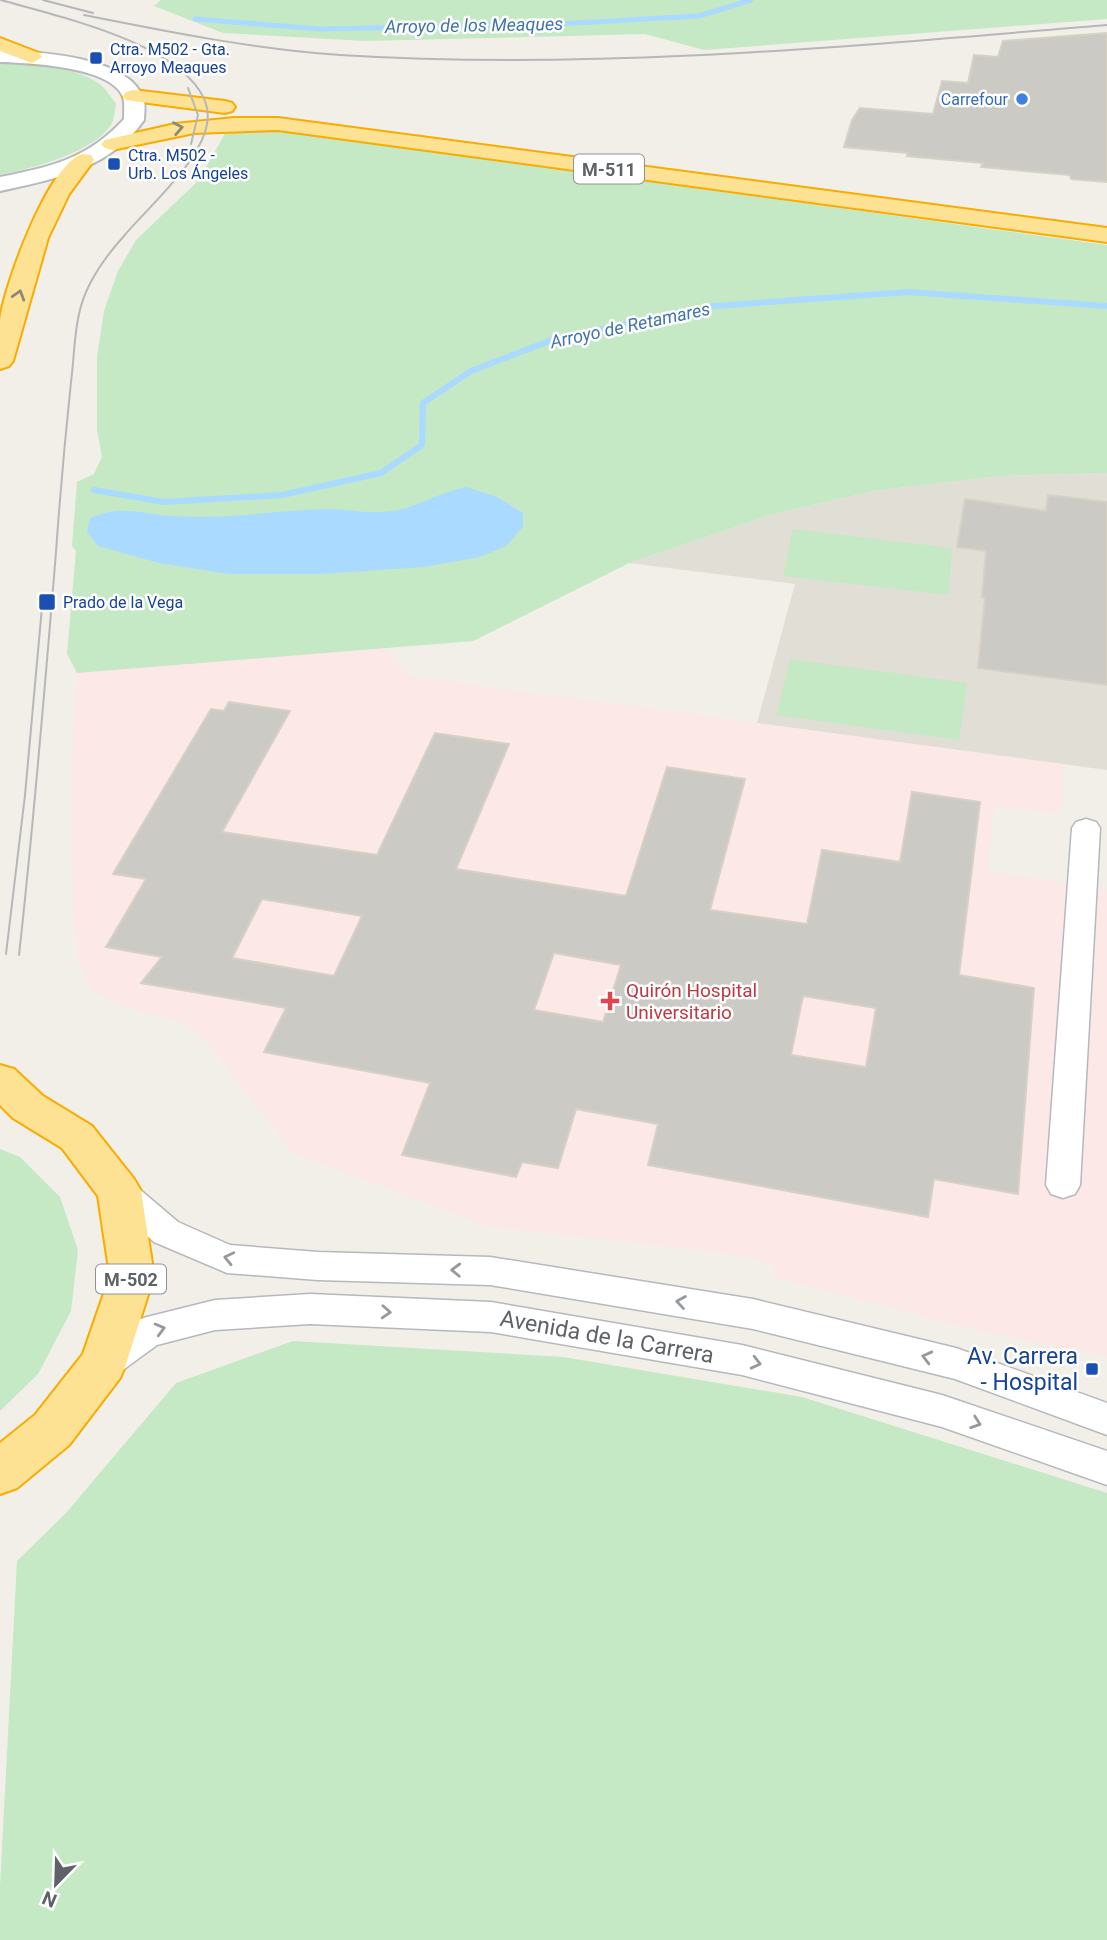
<svg xmlns="http://www.w3.org/2000/svg" width="1107" height="1940" font-family="Roboto,sans-serif">
  <style>
    .education { fill: #e1ded6 }
    .medical { fill: #fce8e6 }
    .green { fill: #c5e8c5 }
    .water { fill: #aadaff }
    .lines { fill: none; stroke-linecap: round; stroke-linejoin: round }
    .stream-far1 { stroke: #aadaff; stroke-width: 5 }
    .stream { stroke: #aadaff; stroke-width: 6 }
    .building { fill: #cccac5; stroke: #d6d1c6; stroke-width: 2; fill-rule: evenodd }
    .street-casing { stroke: #b5b8bc; stroke-width: 3 }
    .secondary-casing { stroke: #b6babf; stroke-width: 4 }
    .highway-casing { stroke: #f9ab00; stroke-width: 4 }
    .street { fill: #fff; fill-rule: evenodd }
    .secondary { fill: #fff; fill-rule: evenodd }
    .highway { fill: #fde293; fill-rule: evenodd }
    .tram { stroke: #b6b7b8; stroke-width: 2 }
    .oneway { stroke: #8e8975 }
    .oneway2 { stroke: #979a9d }
    .transit-dot { fill: #1a4fb4; stroke: #fff; stroke-width: 2.5 }
    .shop-dot { fill: #3f7fe0; stroke: #fff; stroke-width: 2.5 }
    .health-dot { fill: #e0444e; stroke: #fff; stroke-width: 2.5 }
    .labels { text-anchor: middle; dominant-baseline: central; stroke-width: 5; stroke-linejoin: round; paint-order: stroke }
    .far-transit-label { font-size: 16px; fill: #164399; stroke: #fff; text-anchor: start }
    .far-shop-label { font-size: 16px; fill: #366cbe; stroke: #fff; text-anchor: end }
    .far-water-label { font-size: 18px; font-style: italic; fill: #4174aa; stroke: #fff }
    .shield { fill: #fff; stroke: #8f9295; stroke-width: 2 }
    .shield-label { font-size: 18px; font-weight: bold; fill: #5f6368 }
    .health-label { font-size: 19px; fill: #be3a42; stroke: #fff; text-anchor: start }
    .near-street-label { font-size: 23px; fill: #5f6368; stroke: #fff }
    .near-transit-label { font-size: 23px; fill: #164399; stroke: #fff; text-anchor: end }
  </style>
  <rect width="100%" height="100%" fill="#f1efe8"/>
  <polygon class="education" points="1107,473 1107,770 757,723 795,584 629,563 770,515 873,491 999,476"/>
  <polygon class="medical" points="383,648 412,677 1063,764 1062,813 995,806 987,871 1107,890 1107,1357 978,1330 776,1278 773,1266 756,1259 727,1253 488,1226 293,1153 206,1041 185,1023 133,1010 93,992 78,963 74,906 71,792 77,673"/>
  <g class="green">
    <polygon points="161,0 1107,0 1107,19 704,50 645,34 365,41 223,33 154,6"/>
    <path d="M0,62C29,63 80,67 102,86C107,91 112,98 116,104C115,110 114,120 111,125C91,154 32,168 0,175Z"/>
    <polygon points="227,130 265,130 325,137 1107,245 1107,473 999,476 873,491 770,515 629,563 473,641 77,673 67,654 76,551 72,546 77,482 94,474 102,457 97,429 97,357 104,311 118,271 136,240 199,180"/>
    <polygon points="793,529 952,548 949,595 783,576"/>
    <polygon points="790,659 967,683 959,740 776,715"/>
    <polygon points="0,1149 20,1157 60,1197 78,1250 71,1311 38,1374 0,1411"/>
    <polygon points="293,1341 563,1357 802,1397 1107,1493 1107,1940 0,1940 0,1887 17,1561 66,1513 176,1383"/>
  </g>
  <path class="water" d="M467,487L497,497L523,513V527L506,546L480,557L424,567L320,574H230L159,563L98,546L87,532L90,518C123,504 140,514 173,516C224,520 276,510 328,509C345,509 363,513 381,512C411,512 437,492 467,487Z"/>
  <g class="lines">
    <polyline class="stream-far1" points="195,19 320,29 557,24 699,16 751,0"/>
    <polyline class="stream" points="94,490 164,502 282,495 381,473 422,445 423,403 471,371 557,338 715,306 908,292 1107,306"/>
  </g>
  <g class="building">
    <polygon points="1107,33 1107,182 1071,179 1070,175 981,167 983,163 907,156 908,153 844,147 852,120 860,108 933,114 942,81 968,83 974,55 998,57 1003,41"/>
    <polygon points="1048,495 1107,502 1107,685 978,668 985,598 982,597 986,551 957,547 965,499 1046,511"/>
    <path d="M229,702L290,711L222,832L377,855L435,733L509,744L456,869L626,896L667,767L745,779L710,910L807,924L822,850L900,862L912,792L980,802L959,975L1034,988L1018,1194L934,1179L928,1217L648,1165L658,1124L576,1109L558,1168L522,1162L516,1177L402,1155L430,1083L264,1052L286,1008L141,983L162,957L106,947L146,879L113,874L211,709L224,711ZM262,899L362,916L334,976L232,958ZM554,953L621,965L603,1022L534,1010ZM803,996L876,1008L866,1067L791,1055Z"/>
  </g>
  <g class="lines">
    <defs>
      <g id="street">
        <polygon points="1086,819 1096,822 1100,828 1080,1185 1075,1194 1063,1198 1051,1194 1046,1185 1072,828 1076,822"/>
        <polygon points="119,1178 131,1182 178,1222 230,1245 318,1252 490,1257 753,1299 956,1348 1107,1403 1107,1435 955,1379 753,1329 490,1285 318,1280 227,1273 154,1242 107,1200 102,1191 107,1182"/>
        <polygon points="310,1294 491,1302 742,1345 942,1395 1107,1451 1107,1485 942,1427 742,1375 491,1332 310,1324 215,1330 157,1345 116,1375 103,1380 90,1375 85,1364 90,1353 134,1321 147,1317 215,1300"/>
      </g>
      <path id="secondary" d="M0,50C37,52 129,56 143,98C146,105 144,113 144,120C110,169 55,179 0,191V177C50,167 88,159 124,119C124,112 125,103 123,97C111,66 28,63 0,62Z"/>
      <g id="highway">
        <polygon points="0,38 39,53 42,57 32,63 0,51"/>
        <polygon points="133,90 225,101 232,103 235,107 232,111 225,113 126,100 123,96 126,92"/>
        <polygon points="234,118 278,118 1107,228 1107,242 278,130 194,133 112,150 105,148 101,144 105,140 175,124"/>
        <path d="M83,154L91,155L94,160L69,194L48,238L13,361L9,366L0,369C0,353 0,336 0,320C4,286 49,162 83,154Z"/>
        <polygon points="0,1065 14,1069 43,1096 92,1126 134,1179 141,1191 154,1276 126,1364 120,1378 69,1445 17,1488 0,1494 0,1443 35,1415 83,1354 110,1276 98,1196 62,1148 13,1118 0,1105"/>
      </g>
    </defs>
    <use href="#street" class="street-casing"/>
    <use href="#secondary" class="secondary-casing"/>
    <use href="#highway" class="highway-casing"/>
    <use href="#street" class="street"/>
    <use href="#secondary" class="secondary"/>
    <use href="#highway" class="highway"/>
    <g class="tram">
      <path d="M1,0C56,16 182,43 205,101C223,145 149,205 124,236C105,257 85,285 79,314C74,336 74,360 71,382C65,439 60,495 56,552C45,687 34,821 19,955"/>
      <polyline points="43,0 93,13"/>
      <path d="M84,15C169,32 254,49 340,55C596,71 852,46 1107,25"/>
      <polyline points="188,88 198,115 191,144"/>
      <polyline points="6,954 25,795 43,596"/>
    </g>
  </g>
  <defs><path id="oneway-chevron" d="M-2-3.5L2.5 0L-2 3.5" fill="none" stroke-width="1.6" stroke-linecap="round" stroke-linejoin="round" transform="scale(1.75)"/></defs>
  <g class="oneway">
    <use href="#oneway-chevron" transform="translate(178 128) rotate(-11)"/>
    <use href="#oneway-chevron" transform="translate(19 295) rotate(-73)"/>
  </g>
  <g class="oneway2">
    <use href="#oneway-chevron" transform="translate(229 1258) rotate(-167)"/>
    <use href="#oneway-chevron" transform="translate(456 1270) rotate(-178)"/>
    <use href="#oneway-chevron" transform="translate(681 1302) rotate(-171)"/>
    <use href="#oneway-chevron" transform="translate(386 1312) rotate(3)"/>
    <use href="#oneway-chevron" transform="translate(160 1329) rotate(-15)"/>
    <use href="#oneway-chevron" transform="translate(927 1357) rotate(-166)"/>
    <use href="#oneway-chevron" transform="translate(756 1363) rotate(14)"/>
    <use href="#oneway-chevron" transform="translate(976 1423) rotate(19)"/>
  </g>
  <g class="transit-dot">
    <rect x="89" y="51" width="14" height="14" rx="3.5"/>
    <rect x="107" y="157" width="14" height="14" rx="3.5"/>
    <rect x="38" y="593" width="18" height="18" rx="3.5"/>
    <rect x="1085" y="1362" width="14" height="14" rx="3.5"/>
  </g>
  <circle class="shop-dot" cx="1022" cy="99" r="7"/>
  <path class="health-dot" d="M606.5 990.5h7v7h7v7h-7v7h-7v-7h-7v-7h7z"/>
  <g class="labels">
    <g class="far-transit-label">
      <text x="110" y="49">Ctra. M502 - Gta.<tspan x="110" dy="18">Arroyo Meaques</tspan></text>
      <text x="128" y="155">Ctra. M502 -<tspan x="128" dy="18">Urb. Los Ángeles</tspan></text>
      <text x="63" y="602">Prado de la Vega</text>
    </g>
    <g class="far-shop-label">
      <text x="1008" y="99">Carrefour</text>
    </g>
    <g class="far-water-label">
      <text transform="translate(474 25) rotate(-1)">Arroyo de los Meaques</text>
      <text transform="translate(630 325) rotate(-12)">Arroyo de Retamares</text>
    </g>
    <g class="shield">
      <rect x="574" y="154.5" width="70" height="29" rx="5"/>
      <rect x="96" y="1264.5" width="70" height="29" rx="5"/>
    </g>
    <g class="shield-label">
      <text x="609" y="169">M-511</text>
      <text x="131" y="1279">M-502</text>
    </g>
    <g class="health-label">
      <text x="626" y="990">Quirón Hospital<tspan x="626" dy="22">Universitario</tspan></text>
    </g>
    <g class="near-street-label">
      <text transform="translate(607 1337) rotate(10)">Avenida de la Carrera</text>
    </g>
    <g class="near-transit-label">
      <text x="1078" y="1356">Av. Carrera<tspan x="1078" dy="26">- Hospital</tspan></text>
    </g>
  </g>
  <g transform="translate(56 1884) rotate(203)" stroke="#ffffff" stroke-width="5" paint-order="stroke">
  <path d="M0-5L12 26L0 18L-12 26Z" fill="#5f6368"/>
  <text y="-10" font-size="19" font-weight="bold" text-anchor="middle" fill="#5f6368">N</text>
  </g>
</svg>
